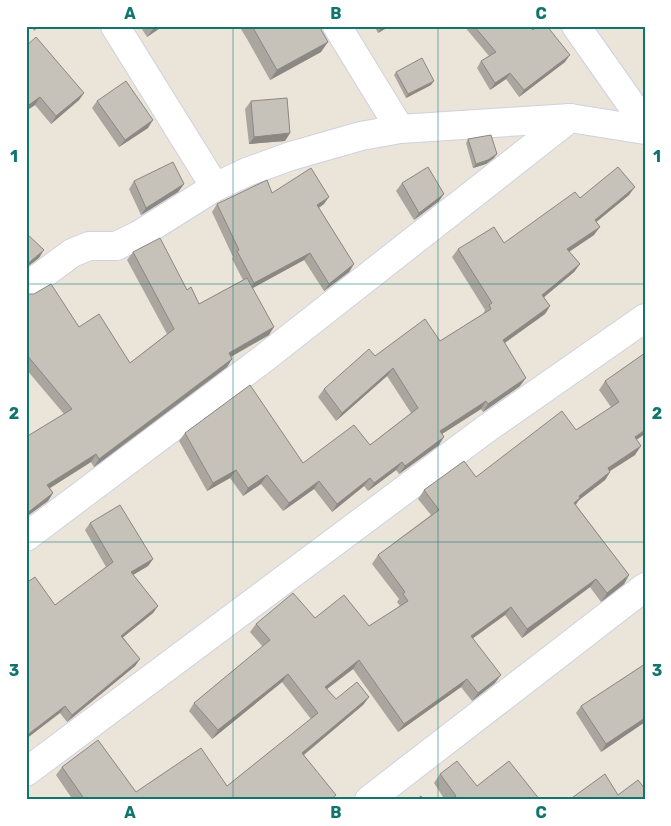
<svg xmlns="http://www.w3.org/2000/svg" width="671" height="826" font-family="Rubik,sans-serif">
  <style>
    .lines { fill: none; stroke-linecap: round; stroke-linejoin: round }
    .minor-casing { stroke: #cfd1e1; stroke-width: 30 }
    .minor { stroke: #fff; stroke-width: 28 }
    .wall { fill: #aaa69f }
    .shaded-wall { fill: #8b8782 }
    .building { fill: #c6c1b9; stroke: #8b8782 }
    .grid { fill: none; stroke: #0f766e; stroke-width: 1; stroke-opacity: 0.55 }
    .neatline { fill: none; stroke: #0f766e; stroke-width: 2 }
    .grid-label { font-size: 16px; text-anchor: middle; font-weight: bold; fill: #0f766e }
  </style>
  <rect width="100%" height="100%" fill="#ebe4d9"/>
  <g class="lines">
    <defs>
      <g id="minor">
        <polyline points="115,26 215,187"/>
        <polyline points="337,26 400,129"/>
        <polyline points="576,26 645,124"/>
        <polyline points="26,287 72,253 89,246 116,246 137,236 215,187 247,172 291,156 361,136 400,129 570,118 645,130"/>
        <polyline points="26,537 263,359 570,118"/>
        <polyline points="26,772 486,429 645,318"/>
        <polyline points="369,800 645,587"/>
      </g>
    </defs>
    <use href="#minor" class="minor-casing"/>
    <use href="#minor" class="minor"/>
  </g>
  <g class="wall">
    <polygon points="31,26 40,26 34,31"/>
    <polygon points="140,26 163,26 147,37"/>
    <polygon points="239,26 319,26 321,52 270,80 247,39"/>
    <polygon points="374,26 390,26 378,33"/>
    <polygon points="464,26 529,26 565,62 519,97 506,79 490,90 477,68 481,61 489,56"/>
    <polygon points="26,46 84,93 79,100 51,124 35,105 26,111"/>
    <polygon points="396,72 431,85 406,98 394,75"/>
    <polygon points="97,101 148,128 119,147 92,108"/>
    <polygon points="251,101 290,133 285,141 249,144 245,109"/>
    <polygon points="468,139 494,158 486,164 473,168 466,143"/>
    <polygon points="134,181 184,184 178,192 141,215 129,189"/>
    <polygon points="402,183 439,201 414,220 396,191"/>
    <polygon points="272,193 324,204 319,208 354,264 349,272 324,291 304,260 253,288 269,335 231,357 232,359 227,367 94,467 91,462 50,488 53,493 48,501 26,517 26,437 64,414 26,369 26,294 79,327 130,363 167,334 127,260 133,252 187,290 199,304 243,280 232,259 233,257 212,212 217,204"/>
    <polygon points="629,195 596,222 594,235 569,252 580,264 574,272 544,297 550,306 545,314 505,343 520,386 483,412 481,409 442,434 439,445 399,474 396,470 368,491 364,486 332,512 314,489 283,511 261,484 243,496 230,478 207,491 179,441 185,433 303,463 370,445 411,413 387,376 336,421 318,397 324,389 375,356 440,341 483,314 485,310 452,257 458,249 504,243 580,198"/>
    <polygon points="645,353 635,455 610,471 610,472 605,480 579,500 576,505 629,575 624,584 601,602 590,587 522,638 505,615 473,638 495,683 472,701 461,687 398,732 353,669 327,689 336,699 369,697 363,705 304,755 333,800 73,800 56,775 62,767 136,792 227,786 311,719 282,682 212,739 189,711 194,703 263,647 250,632 256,624 315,618 369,626 400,606 397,602 399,599 372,564 378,555 431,515 418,499 424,490 476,477 576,430 611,407 599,390 605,381"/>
    <polygon points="90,523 153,559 148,566 133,575 158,606 153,613 123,637 140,659 135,666 67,722 60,713 55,605 106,567 85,530"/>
    <polygon points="645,664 645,722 601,752 576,713 581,706"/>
    <polygon points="440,774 477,786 540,800 445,800 434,783"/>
  </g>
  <g class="shaded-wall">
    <polygon points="156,26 163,26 147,37 154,28"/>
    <polygon points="382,26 390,26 378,33"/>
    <polygon points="328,42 321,52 270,80 277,70"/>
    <polygon points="570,55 565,62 519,97 524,90"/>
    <polygon points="510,73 506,79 490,90 495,83"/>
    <polygon points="434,81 431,85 406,98 408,94"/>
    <polygon points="84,93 79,100 51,124 56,116"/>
    <polygon points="40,97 35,105 26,111 26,107"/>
    <polygon points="153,120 148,128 119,147 125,140"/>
    <polygon points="290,133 285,141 249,144 254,137"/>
    <polygon points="497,154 494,158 486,164 473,168 476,164"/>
    <polygon points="184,184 178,192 141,215 146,208"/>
    <polygon points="635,187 629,195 589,228 595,220"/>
    <polygon points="444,194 439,201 414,220 419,213"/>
    <polygon points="329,197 324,204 312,212 317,205"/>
    <polygon points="600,227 594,235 561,257 567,249"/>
    <polygon points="44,250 39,258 26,268 26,265"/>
    <polygon points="310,253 304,260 249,290 254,283"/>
    <polygon points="354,264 349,272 324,291 329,284"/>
    <polygon points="580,264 574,272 537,303 542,295"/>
    <polygon points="550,306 545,314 497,348 503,340"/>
    <polygon points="274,327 269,335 223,361 229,353"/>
    <polygon points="232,359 227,367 94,467 99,459"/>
    <polygon points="393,368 387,376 336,421 342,413"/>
    <polygon points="526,378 520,386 483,412 488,404"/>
    <polygon points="486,401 481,409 434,439 440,431"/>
    <polygon points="645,430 645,434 629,445 635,437"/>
    <polygon points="444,437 439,445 399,474 405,466"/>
    <polygon points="641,446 635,455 602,476 608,468"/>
    <polygon points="96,454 91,462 42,493 47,485"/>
    <polygon points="402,462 396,470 368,491 374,483"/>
    <polygon points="236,470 230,478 207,491 213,483"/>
    <polygon points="610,472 605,480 579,500 574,506 568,511 579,496"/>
    <polygon points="267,475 261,484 243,496 248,488"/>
    <polygon points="370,478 364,486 332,512 337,504"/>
    <polygon points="319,481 314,489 283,511 289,503"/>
    <polygon points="53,493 48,501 26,517 26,514"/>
    <polygon points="153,559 148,566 126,579 131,572"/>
    <polygon points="629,575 624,584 601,602 607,593"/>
    <polygon points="596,579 590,587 522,638 527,629"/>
    <polygon points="158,606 153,613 116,643 121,636"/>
    <polygon points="511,607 505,615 465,644 471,636"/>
    <polygon points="140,659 135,666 67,722 72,715"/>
    <polygon points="359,660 353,669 319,695 325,687"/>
    <polygon points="288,674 282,682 212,739 218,730"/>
    <polygon points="501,675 495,683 472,701 478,693"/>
    <polygon points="467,679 461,687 398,732 404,724"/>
    <polygon points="369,697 363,705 296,761 302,753"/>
    <polygon points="65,706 60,713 26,739 26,736"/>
    <polygon points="645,718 645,722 601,752 606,744"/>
  </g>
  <g class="building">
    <polygon points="252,26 319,26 328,42 277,70"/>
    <polygon points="474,26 529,26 533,30 538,26 547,26 570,55 524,90 510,73 495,83 481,61 496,52"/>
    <polygon points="36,37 84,93 56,116 40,97 26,107 26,46"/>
    <polygon points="422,58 434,81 408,94 396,72"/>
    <polygon points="126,81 153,120 125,140 97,101"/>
    <polygon points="287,98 290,133 254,137 251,101"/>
    <polygon points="491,135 497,154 488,160 476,164 468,139"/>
    <polygon points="173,162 184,184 146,208 134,181"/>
    <polygon points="428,167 444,194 419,213 402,183"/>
    <polygon points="618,167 635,187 595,220 600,227 567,249 580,264 542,295 550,306 503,340 526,378 488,404 486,401 440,431 444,437 405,466 402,462 374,483 370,478 337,504 319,481 289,503 267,475 248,488 236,470 213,483 185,433 250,385 303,463 354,425 370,445 418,408 393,368 342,413 324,389 369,349 375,356 425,319 440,341 491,309 489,305 492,303 458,249 494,227 504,243 575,192 580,198"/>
    <polygon points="311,168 329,197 317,205 354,264 329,284 310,253 254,283 237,251 239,250 217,204 267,180 272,193"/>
    <polygon points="26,233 44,250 26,265"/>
    <polygon points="160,238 187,290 191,287 199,304 247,278 274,327 229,353 232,359 99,459 96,454 47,485 53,493 26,514 26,437 72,409 26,354 26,294 34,294 51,284 79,327 99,314 130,363 174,329 133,252"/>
    <polygon points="645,353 645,430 635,437 641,446 608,468 610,472 579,496 580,498 574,503 629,575 607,593 596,579 527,629 511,607 471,636 501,675 478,693 467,679 404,724 359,660 325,687 336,699 357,682 369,697 302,753 336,795 330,800 85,800 62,767 98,740 136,792 201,748 227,786 318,713 288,674 218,730 194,703 270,640 256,624 293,593 315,618 344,595 369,626 408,601 403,594 405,592 378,555 439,510 424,490 464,461 476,477 562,411 576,430 619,402 605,381"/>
    <polygon points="120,505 153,559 131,572 158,606 121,636 140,659 72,715 65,706 26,736 26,583 35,577 55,605 113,562 90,523"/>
    <polygon points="645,664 645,718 606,744 581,706"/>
    <polygon points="457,761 477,786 509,761 540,800 451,800 456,796 440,774"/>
    <polygon points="605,774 618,795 638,780 645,789 645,800 569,800"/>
    <polygon points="421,796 424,800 416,800"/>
  </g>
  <path class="grid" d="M233,26V800M438,26V800M26,284H645M26,542H645"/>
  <rect width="671" height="826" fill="none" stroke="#ffffff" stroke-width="55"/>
  <rect x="28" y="28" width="616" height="770" class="neatline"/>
  <g class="grid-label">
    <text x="130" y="19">A</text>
    <text x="336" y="19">B</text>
    <text x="541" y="19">C</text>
    <text x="14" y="162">1</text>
    <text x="657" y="162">1</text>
    <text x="14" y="419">2</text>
    <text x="657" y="419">2</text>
    <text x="14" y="676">3</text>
    <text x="657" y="676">3</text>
    <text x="130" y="818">A</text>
    <text x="336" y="818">B</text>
    <text x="541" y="818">C</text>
  </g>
</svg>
